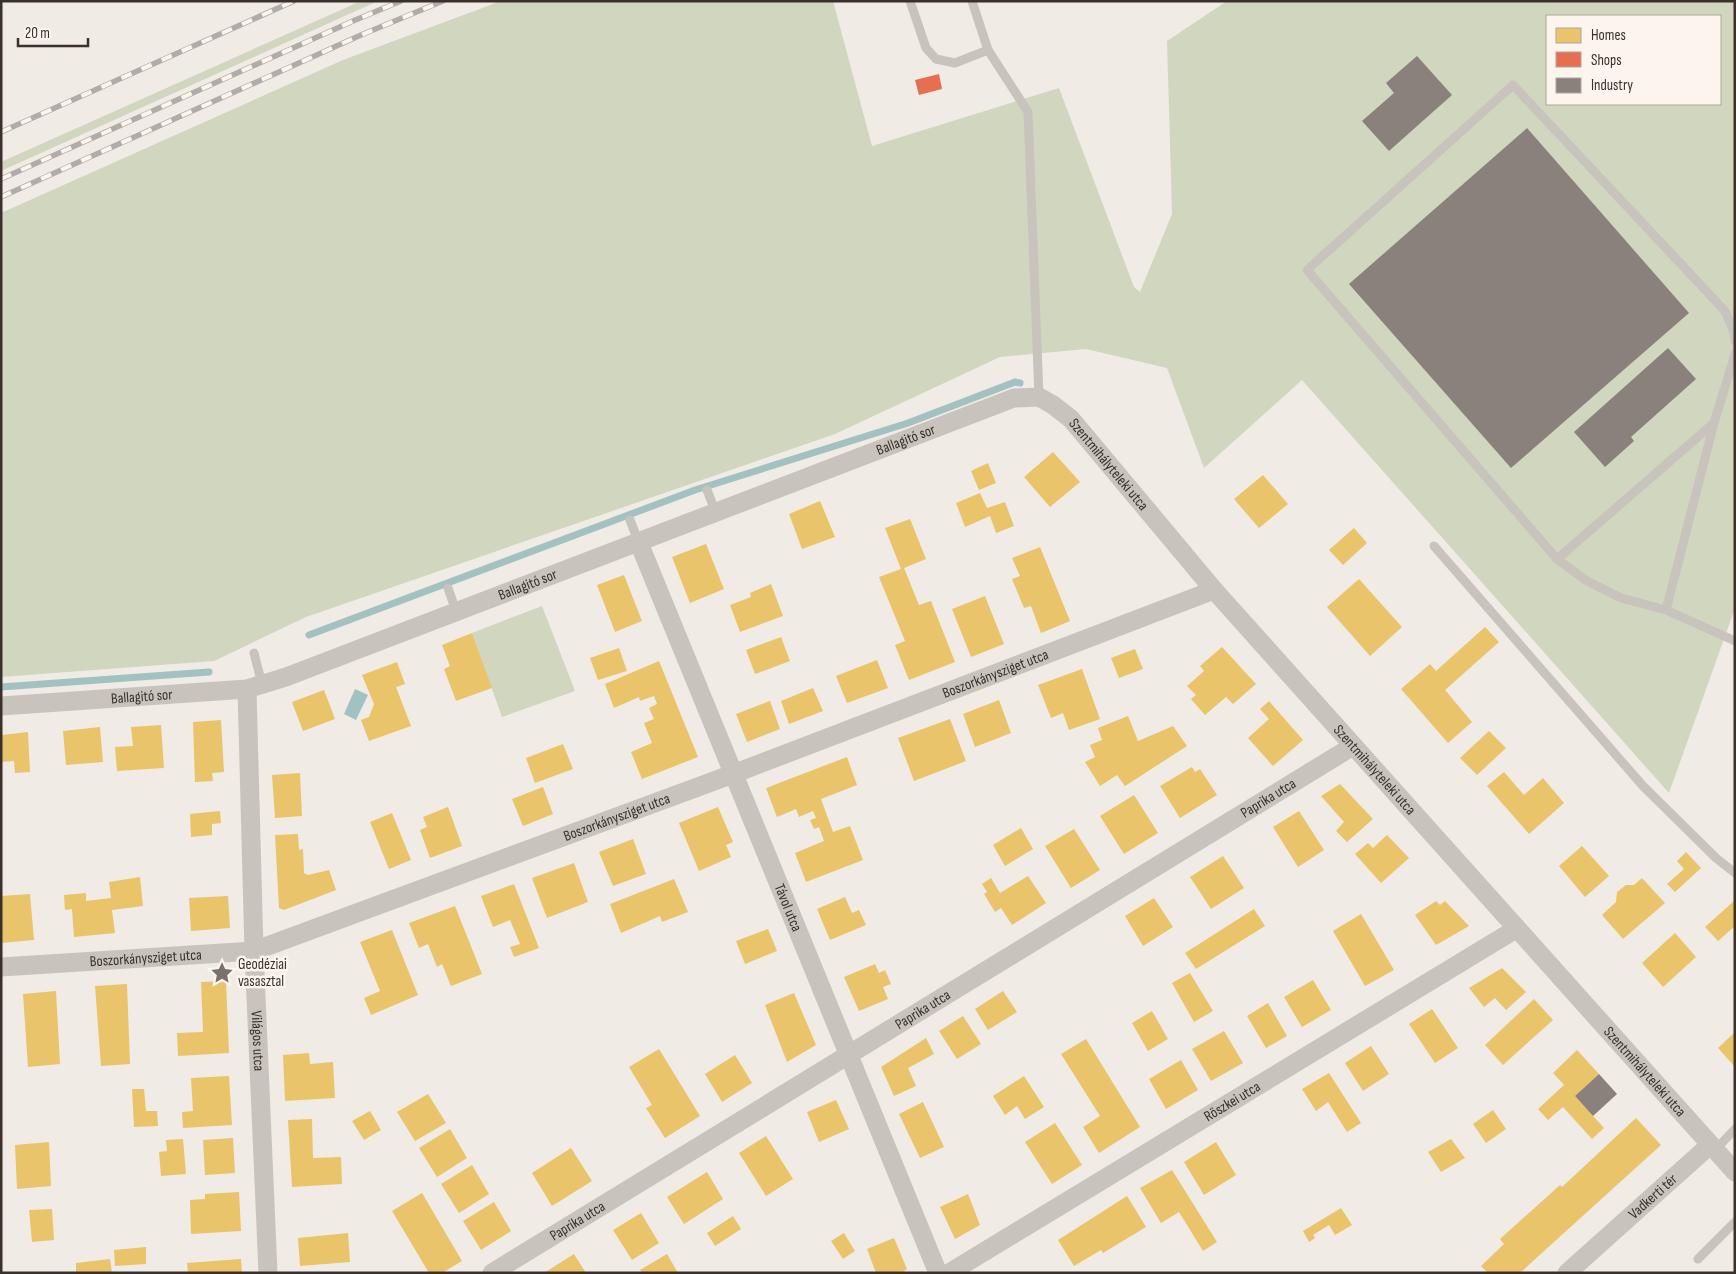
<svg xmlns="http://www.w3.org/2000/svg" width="1736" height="1274" font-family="'Sofia Sans Condensed',sans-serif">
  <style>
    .green { fill: #d1d6bf; fill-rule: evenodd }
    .water { fill: #a1c2c1 }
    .homes { fill: #e9c46a }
    .shops { fill: #e76f51 }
    .industry { fill: #8a817c }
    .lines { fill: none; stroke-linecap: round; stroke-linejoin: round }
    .stream { stroke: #a1c2c1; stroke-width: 7 }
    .lane { stroke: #c9c3be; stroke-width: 9 }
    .street { stroke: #c9c3be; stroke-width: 19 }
    .rail-casing { stroke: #b1aca8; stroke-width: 5.5 }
    .rail { stroke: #fbf5ee; stroke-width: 4; stroke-dasharray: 11; stroke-linecap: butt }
    .labels { text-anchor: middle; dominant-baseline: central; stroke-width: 5; stroke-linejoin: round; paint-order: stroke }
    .street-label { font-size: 15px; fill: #3b302b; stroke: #fbf5ee }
    .poi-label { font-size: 15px; fill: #3b302b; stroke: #fbf5ee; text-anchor: start }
  </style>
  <rect width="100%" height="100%" fill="#f0ebe5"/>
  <g class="green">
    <polygon points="361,1 378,1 1,171 1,162"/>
    <path d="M501,1H833L872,146L1059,88L1134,287L1140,292L1172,214L1167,41L1227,1H1735V608L1669,793L1302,380L1204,468L1167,368L1086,349L1000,357L835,434L306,617L214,661L1,677V213L343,60ZM1547,16H1720V104H1547Z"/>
    <polygon points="542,606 575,691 502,717 472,633"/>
  </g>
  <polygon class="water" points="355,689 368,695 356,720 344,714"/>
  <g class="homes">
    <polygon points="1053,452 1080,482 1050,507 1024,477"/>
    <polygon points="988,463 996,483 979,490 971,471"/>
    <polygon points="1263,475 1288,504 1259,528 1234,499"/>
    <polygon points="980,493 987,508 1005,502 1014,526 996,533 990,516 965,527 956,503"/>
    <polygon points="820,501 835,537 802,549 789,514"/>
    <polygon points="910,519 926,559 904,568 919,605 931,601 955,662 909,680 895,645 905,641 879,577 901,569 885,528"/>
    <polygon points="1354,528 1367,543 1343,565 1329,550"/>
    <polygon points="706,544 724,589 690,603 672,557"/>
    <polygon points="1040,547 1070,621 1041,633 1031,606 1024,608 1012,579 1020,576 1012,558"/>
    <polygon points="624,575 642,621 615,632 597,585"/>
    <polygon points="1359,579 1402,627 1370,656 1327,607"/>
    <polygon points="771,584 783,616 740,632 730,605 751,597 750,593"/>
    <polygon points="985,596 1004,644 971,657 952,609"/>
    <polygon points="1485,627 1499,642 1445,690 1472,722 1448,743 1401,689 1430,664 1436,671"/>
    <polygon points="472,633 492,688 456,701 444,669 450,666 442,645"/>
    <polygon points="781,637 790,661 755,674 746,650"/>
    <polygon points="1222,647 1256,684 1233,704 1226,697 1205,715 1191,699 1196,695 1187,686 1204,671 1200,666"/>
    <polygon points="619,648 627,671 598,680 590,658"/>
    <polygon points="1135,649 1143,669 1119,678 1111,658"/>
    <polygon points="877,660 888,688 847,703 836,676"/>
    <polygon points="659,661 698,757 642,779 631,752 652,743 644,723 654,719 649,708 657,704 654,696 640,701 639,697 614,708 605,684"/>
    <polygon points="397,662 405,684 396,687 411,726 369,741 361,720 369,717 374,704 362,675"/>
    <polygon points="1082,669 1100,719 1069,730 1063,713 1051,718 1038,685"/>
    <polygon points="813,688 823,711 789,724 781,701"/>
    <polygon points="324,690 335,719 303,731 292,702"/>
    <polygon points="999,700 1011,733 975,747 963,714"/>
    <polygon points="770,701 780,729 747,742 736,714"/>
    <polygon points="1269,701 1303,740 1273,766 1248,738 1269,719 1260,709"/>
    <polygon points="1128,716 1138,741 1173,726 1187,746 1125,786 1117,775 1100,786 1085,762 1095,757 1090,745 1102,740 1098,728"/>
    <polygon points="950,719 966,761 914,781 898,738"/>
    <polygon points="221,720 224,772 212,773 213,781 195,782 193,722"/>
    <polygon points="161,725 164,768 117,771 115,747 133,746 131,727"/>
    <polygon points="100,727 103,762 66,765 63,731"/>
    <polygon points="1489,731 1506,748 1477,775 1460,758"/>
    <polygon points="28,732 30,772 15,773 14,761 1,762 2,735"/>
    <polygon points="563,744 573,769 535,783 526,758"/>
    <polygon points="847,757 857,785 821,799 833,832 850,826 863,860 806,882 795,853 824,841 819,827 814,829 810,820 816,818 813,811 799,817 796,809 777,817 766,788"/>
    <polygon points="1192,767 1195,772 1200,769 1217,795 1180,818 1160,786"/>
    <polygon points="1504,772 1524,795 1543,778 1564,803 1529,834 1487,786"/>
    <polygon points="300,773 302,816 275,818 272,775"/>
    <polygon points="1340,784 1373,819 1347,842 1336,831 1344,822 1321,796"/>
    <polygon points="543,787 553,814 523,826 512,799"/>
    <polygon points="1134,795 1158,833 1124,854 1100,816"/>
    <polygon points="448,807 462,846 430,858 420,830 427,827 423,817"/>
    <polygon points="718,807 733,842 726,845 731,857 699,871 679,823"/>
    <polygon points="220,811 221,823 212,824 212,835 191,837 190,814"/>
    <polygon points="1299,811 1324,850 1298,867 1273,827"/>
    <polygon points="392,813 411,860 389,869 370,822"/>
    <polygon points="1021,828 1033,849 1005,866 993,845"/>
    <polygon points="1074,829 1100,870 1071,888 1045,846"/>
    <polygon points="298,834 299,850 303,849 304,873 308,875 329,870 336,890 284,910 279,908 275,835"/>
    <polygon points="1387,835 1409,858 1381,883 1355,854 1368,843 1373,848"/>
    <polygon points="633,839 646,874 613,886 599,852"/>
    <polygon points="1582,846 1609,876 1585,897 1559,866"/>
    <polygon points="1686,852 1701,868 1675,892 1667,884 1684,869 1677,861"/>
    <polygon points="1223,856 1244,888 1211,909 1190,877"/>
    <polygon points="574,863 588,902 547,918 532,878"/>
    <polygon points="1028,876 1046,903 1012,925 1001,908 995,912 984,894 987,892 982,884 991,878 1000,893"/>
    <polygon points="140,877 143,906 112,910 115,933 74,937 72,909 65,910 64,895 86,893 86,901 111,898 109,882"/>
    <polygon points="1642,878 1665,903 1623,939 1602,915 1616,902 1617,892 1626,885 1634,885"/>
    <polygon points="674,879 688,912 662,922 660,916 621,933 610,904"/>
    <polygon points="514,884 539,948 514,957 510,947 520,944 510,920 493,927 481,896"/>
    <polygon points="30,894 34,940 1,943 1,896"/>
    <polygon points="228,896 230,928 191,931 189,898"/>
    <polygon points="845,897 852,913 859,910 866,925 830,940 817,909"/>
    <polygon points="1154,898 1173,927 1143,946 1125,916"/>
    <polygon points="1436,901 1440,905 1445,901 1469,926 1436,945 1415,915"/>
    <polygon points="1734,901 1735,926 1718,941 1705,927"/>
    <polygon points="455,906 482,974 451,986 442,964 437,967 428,944 419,948 409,923"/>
    <polygon points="1254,909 1265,926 1196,969 1185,953"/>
    <polygon points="1361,914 1394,970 1365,986 1333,931"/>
    <polygon points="768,929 777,951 745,964 736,941"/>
    <polygon points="392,930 418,995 371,1015 364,998 380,991 360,942"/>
    <polygon points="1675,933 1696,957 1663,987 1642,963"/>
    <polygon points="875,964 879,973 885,970 891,984 883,987 888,999 859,1011 844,977"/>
    <polygon points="1502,968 1526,992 1506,1010 1495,998 1484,1007 1469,988"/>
    <polygon points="1190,973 1213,1011 1194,1022 1172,983"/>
    <polygon points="1313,980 1331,1010 1302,1027 1284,997"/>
    <polygon points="226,981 229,1053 178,1056 177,1033 203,1032 201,982"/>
    <polygon points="127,984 130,1064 101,1066 95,986"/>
    <polygon points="56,991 60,1064 28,1067 23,994"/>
    <polygon points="1003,991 1017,1012 988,1030 975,1009"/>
    <polygon points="794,993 816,1045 787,1062 765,1005"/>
    <polygon points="1534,999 1553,1020 1503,1065 1485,1045"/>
    <polygon points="1268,1003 1287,1036 1266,1048 1247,1016"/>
    <polygon points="1432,1009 1458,1048 1435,1063 1409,1024"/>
    <polygon points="1152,1011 1168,1039 1148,1051 1132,1023"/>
    <polygon points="963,1016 981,1044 957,1059 939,1031"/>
    <polygon points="1224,1031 1243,1063 1211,1081 1192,1049"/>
    <polygon points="1735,1032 1735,1067 1718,1048"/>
    <polygon points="926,1038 934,1054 908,1068 916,1086 894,1096 881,1067"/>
    <polygon points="1086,1039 1140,1127 1099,1153 1083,1127 1100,1116 1061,1054"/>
    <polygon points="1371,1046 1389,1074 1363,1091 1345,1063"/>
    <polygon points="659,1049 700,1116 665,1138 646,1108 652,1105 629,1067"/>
    <polygon points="1577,1050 1599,1074 1575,1096 1604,1128 1592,1139 1563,1107 1548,1120 1538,1109 1564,1085 1553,1073"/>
    <polygon points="309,1053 310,1064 333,1062 335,1098 285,1101 283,1055"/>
    <polygon points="735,1055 752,1083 722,1102 705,1074"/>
    <polygon points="1181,1060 1198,1090 1166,1109 1149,1079"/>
    <polygon points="1329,1073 1361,1123 1347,1132 1328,1102 1316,1111 1302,1089"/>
    <polygon points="229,1076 232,1125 183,1128 182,1112 193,1111 191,1078"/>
    <polygon points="1024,1076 1044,1107 1025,1119 1017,1106 1005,1115 993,1096"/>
    <polygon points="132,1089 144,1089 146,1111 157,1111 158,1126 134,1127"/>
    <polygon points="428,1094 446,1123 415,1141 397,1112"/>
    <polygon points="836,1100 849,1129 819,1142 807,1112"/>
    <polygon points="923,1102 944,1147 920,1158 899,1114"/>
    <polygon points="1493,1110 1506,1129 1486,1143 1473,1124"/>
    <polygon points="370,1111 381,1130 364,1140 352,1121"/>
    <polygon points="1636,1118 1661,1145 1520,1273 1488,1273 1481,1266 1504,1244 1500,1239 1560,1185 1562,1187"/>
    <polygon points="312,1119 313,1158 341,1157 342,1184 292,1187 288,1120"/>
    <polygon points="1055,1123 1082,1165 1052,1184 1025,1142"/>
    <polygon points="450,1129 467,1158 437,1177 419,1148"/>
    <polygon points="766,1136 793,1179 766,1196 739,1153"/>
    <polygon points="233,1138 235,1173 205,1175 203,1140"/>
    <polygon points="183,1139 186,1174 161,1176 159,1152 167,1151 166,1140"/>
    <polygon points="1451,1139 1465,1158 1441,1172 1428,1152"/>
    <polygon points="49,1142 51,1186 17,1189 15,1145"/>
    <polygon points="1216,1142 1236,1175 1204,1195 1184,1162"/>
    <polygon points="571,1148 592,1181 552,1206 532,1173"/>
    <polygon points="472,1165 489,1194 459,1213 441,1184"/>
    <polygon points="1172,1170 1217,1242 1203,1251 1179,1212 1161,1223 1140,1188"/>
    <polygon points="707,1172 723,1199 684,1224 667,1197"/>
    <polygon points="239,1192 241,1231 191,1234 190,1200 205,1199 205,1194"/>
    <polygon points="422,1193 462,1261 442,1273 429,1273 392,1211"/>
    <polygon points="968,1194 980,1225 955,1239 940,1207"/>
    <polygon points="1127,1196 1146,1227 1103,1253 1101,1250 1074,1266 1058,1240"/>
    <polygon points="494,1202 511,1231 481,1250 463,1221"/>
    <polygon points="1341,1208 1352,1225 1335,1235 1329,1225 1313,1235 1315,1238 1309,1242 1303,1231"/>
    <polygon points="52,1209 54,1240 32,1242 29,1210"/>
    <polygon points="641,1213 659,1243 632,1260 613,1230"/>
    <polygon points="733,1216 741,1229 715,1246 707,1233"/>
    <polygon points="348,1233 350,1262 300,1266 298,1238"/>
    <polygon points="844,1233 855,1251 843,1259 831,1241"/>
    <polygon points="894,1238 907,1269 901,1273 876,1273 867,1249"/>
    <polygon points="146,1247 146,1264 115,1266 114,1250"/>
    <polygon points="574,1254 586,1273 544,1273"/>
    <polygon points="667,1254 678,1273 642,1273 640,1270"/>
    <polygon points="110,1259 112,1273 76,1273 76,1263"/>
    <polygon points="241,1259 242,1273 188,1273 187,1263"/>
  </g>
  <polygon class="shops" points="939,74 942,89 919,95 915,80"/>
  <g class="industry">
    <polygon points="1417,56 1452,95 1389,151 1362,121 1394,93 1386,83"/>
    <polygon points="1527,128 1689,313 1511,468 1349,284"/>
    <polygon points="1668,348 1696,379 1631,437 1634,441 1605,467 1574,432"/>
    <polygon points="1599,1074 1617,1094 1593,1116 1575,1096"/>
  </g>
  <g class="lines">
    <g class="stream">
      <polyline points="309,635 695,490 908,423 1015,382 1020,383"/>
      <polyline points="1,687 209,672"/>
    </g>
    <g class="lane">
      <polyline points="910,1 926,48 936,59 955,63 988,50"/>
      <polyline points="972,1 988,50 1028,112 1039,397"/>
      <polyline points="1735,341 1734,332 1725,311 1513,85 1307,270 1557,559 1587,581 1621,598 1666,610 1735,641"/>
      <polyline points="707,490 716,513"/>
      <polyline points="630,520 639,543"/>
      <polyline points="1434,546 1643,786 1716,858 1735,873"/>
      <polyline points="1557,559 1714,423"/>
      <polyline points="448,588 456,611"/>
      <polyline points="1666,610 1714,423 1735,354"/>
      <polyline points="254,653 262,684"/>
      <polyline points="1715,1150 1735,1129"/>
      <polyline points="1698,1259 1735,1222"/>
    </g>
    <g class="street">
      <path id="s1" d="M639,543L938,1273"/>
      <path id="s2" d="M247,689L254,951L268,1273"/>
      <path id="s3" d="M1,706L247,689L286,677L1014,398L1039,397L1053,405L1071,419L1214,590L1735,1172"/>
      <path id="s4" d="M1,967L254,951L733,774L1214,590"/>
      <path id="s5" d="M492,1273L1353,746"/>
      <path id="s6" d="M949,1273L1516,929"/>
      <path id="s7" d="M1567,1273L1710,1145"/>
    </g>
    <defs>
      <g id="rail">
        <polyline points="1,132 294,1"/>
        <polyline points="1,179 353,21 401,1"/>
        <polyline points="1,197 361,35 443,1"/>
      </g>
    </defs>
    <use href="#rail" class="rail-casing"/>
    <use href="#rail" class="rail"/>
  </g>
  <defs>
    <symbol id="sight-bare" viewBox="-9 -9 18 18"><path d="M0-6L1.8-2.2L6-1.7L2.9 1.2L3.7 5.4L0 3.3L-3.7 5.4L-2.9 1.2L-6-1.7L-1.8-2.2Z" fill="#7a716c" stroke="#fbf5ee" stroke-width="2.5" paint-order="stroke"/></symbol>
  </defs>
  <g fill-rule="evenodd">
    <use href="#sight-bare" x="206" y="957" width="32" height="32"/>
  </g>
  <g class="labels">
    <g class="street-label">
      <text stroke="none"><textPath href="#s3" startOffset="951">Ballagitó sor</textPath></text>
      <text stroke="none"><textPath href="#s3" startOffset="1190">Szentmihályteleki utca</textPath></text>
      <text stroke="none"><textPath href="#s3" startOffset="546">Ballagitó sor</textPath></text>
      <text stroke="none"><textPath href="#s4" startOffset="1045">Boszorkánysziget utca</textPath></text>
      <text stroke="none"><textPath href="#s3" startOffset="141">Ballagitó sor</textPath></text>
      <text stroke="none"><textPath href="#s3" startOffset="1595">Szentmihályteleki utca</textPath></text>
      <text stroke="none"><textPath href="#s5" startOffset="910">Paprika utca</textPath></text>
      <text stroke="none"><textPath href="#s4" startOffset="640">Boszorkánysziget utca</textPath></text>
      <text stroke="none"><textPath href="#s1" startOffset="394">Távol utca</textPath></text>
      <text stroke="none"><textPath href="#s4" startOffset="145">Boszorkánysziget utca</textPath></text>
      <text stroke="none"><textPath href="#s5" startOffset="505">Paprika utca</textPath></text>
      <text stroke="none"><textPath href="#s2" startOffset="352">Világos utca</textPath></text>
      <text stroke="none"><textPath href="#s3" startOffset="2000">Szentmihályteleki utca</textPath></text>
      <text stroke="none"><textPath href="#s6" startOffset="331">Röszkei utca</textPath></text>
      <text stroke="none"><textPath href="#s7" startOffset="115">Vadkerti tér</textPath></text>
      <text stroke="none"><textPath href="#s5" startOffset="100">Paprika utca</textPath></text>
    </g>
    <g class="poi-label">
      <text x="238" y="964">Geodéziai<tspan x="238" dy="17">vasasztal</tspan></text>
    </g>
  </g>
  <rect width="1736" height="1274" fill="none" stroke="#3b302b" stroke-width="5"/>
  <rect x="1546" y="15" width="175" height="90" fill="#fbf5ee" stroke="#aea6a0"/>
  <rect x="1556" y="28" width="25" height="15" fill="#e9c46a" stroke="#aea6a0"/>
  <text x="1591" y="40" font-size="15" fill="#3b302b">Homes</text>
  <rect x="1556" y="52" width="25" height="15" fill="#e76f51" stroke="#aea6a0"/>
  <text x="1591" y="65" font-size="15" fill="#3b302b">Shops</text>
  <rect x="1556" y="78" width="25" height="15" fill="#8a817c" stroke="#aea6a0"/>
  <text x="1591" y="90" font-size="15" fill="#3b302b">Industry</text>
  <path d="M18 38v8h70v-8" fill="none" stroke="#3b302b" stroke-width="2.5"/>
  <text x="25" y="38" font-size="15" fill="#3b302b" stroke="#fbf5ee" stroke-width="4" paint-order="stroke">20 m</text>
</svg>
